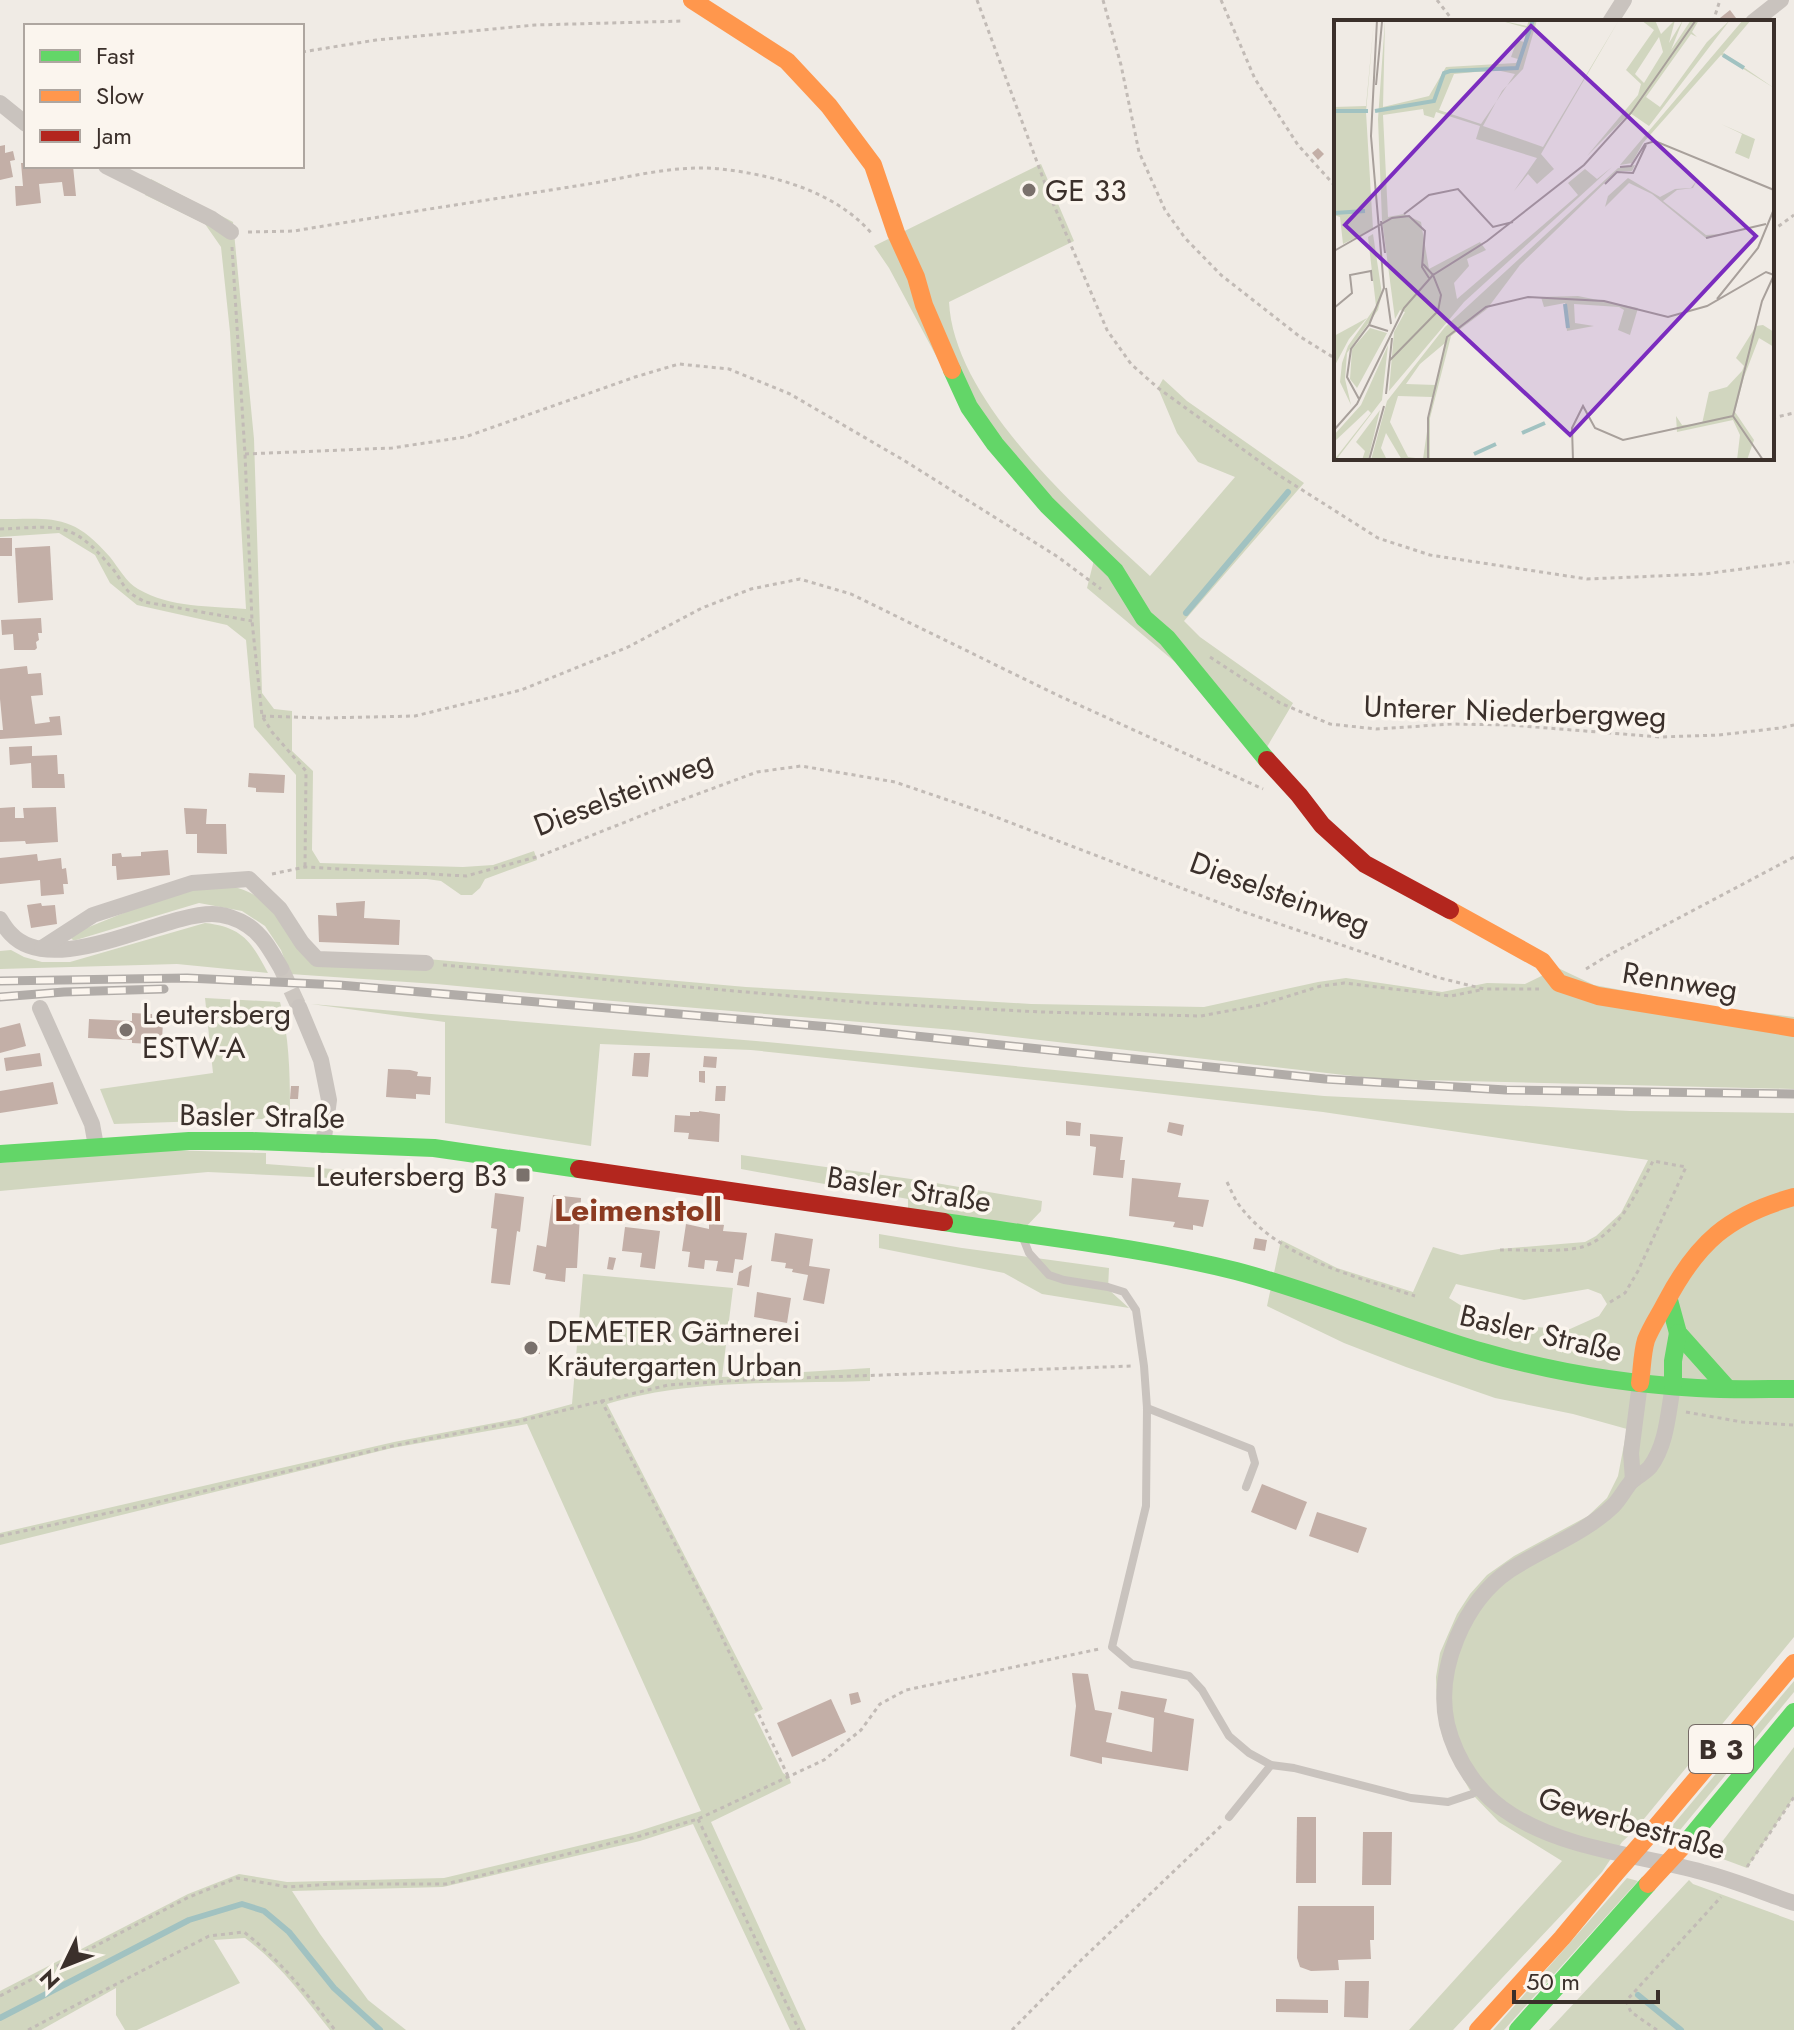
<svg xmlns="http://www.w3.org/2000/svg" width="1794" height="2030" font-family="Jost,sans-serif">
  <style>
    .green { fill: #d1d6bf; fill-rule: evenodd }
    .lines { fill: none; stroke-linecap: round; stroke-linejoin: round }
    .stream { stroke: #a1c2c1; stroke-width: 6 }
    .building { fill: #c3afa7 }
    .street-tunnel { stroke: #ccc6c0; stroke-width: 16; stroke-dasharray: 16 8; stroke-linecap: butt }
    .path { stroke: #c2bbb6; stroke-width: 3; stroke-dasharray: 4 4; stroke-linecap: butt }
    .lane { stroke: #c9c3be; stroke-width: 8 }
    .street { stroke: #c9c3be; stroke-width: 16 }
    .fast { stroke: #63d668; stroke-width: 18 }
    .slow { stroke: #ff974d; stroke-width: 18 }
    .jam { stroke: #b3261e; stroke-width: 18 }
    .rail-casing { stroke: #b1aca8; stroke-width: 9 }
    .rail { stroke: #fbf5ee; stroke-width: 6; stroke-dasharray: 18; stroke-linecap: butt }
    .slow-bridge { stroke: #ff974d; stroke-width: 18 }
    .poi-dot { fill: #7a716c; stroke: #fbf5ee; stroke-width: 3 }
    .labels { text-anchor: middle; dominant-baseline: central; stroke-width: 7; stroke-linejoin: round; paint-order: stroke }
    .shield { fill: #fbf5ee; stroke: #756b66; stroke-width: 2 }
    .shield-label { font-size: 28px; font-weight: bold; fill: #3b302b }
    .poi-label { font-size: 30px; fill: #3b302b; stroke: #fbf5ee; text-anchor: start }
    .street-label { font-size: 30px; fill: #3b302b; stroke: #fbf5ee }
    .neighbourhood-label { font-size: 32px; font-weight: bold; fill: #8c3b22; stroke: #fbf5ee }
    .inset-river { fill: none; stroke: #a1c2c1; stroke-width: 4 }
    .inset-road { fill: none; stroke: #a8a09b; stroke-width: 2 }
    .view { fill: #7b2cbf; fill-opacity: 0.15; stroke: #7b2cbf; stroke-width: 4 }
    .inset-edge { fill: none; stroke: #3b302b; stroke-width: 4 }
  </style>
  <rect width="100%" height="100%" fill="#f0ebe5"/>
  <g class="green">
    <path d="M1041,164L1074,241L949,302C954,402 1080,511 1150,576L1235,477L1198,462L1177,433L1158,388L1163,379L1187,401L1304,483L1184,621L1200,637L1293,703L1258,762L1175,662L1087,588L1094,560L978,434L889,268L874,246Z"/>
    <path d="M151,179L233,222L254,439L262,693L274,709L292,711V751L313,771L312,850L320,863L463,867L493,865L534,851L537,860L485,879L480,888L472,895H461L441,881L427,879H296V775L254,727L246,640L227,625L137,605L110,583L95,555L59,533L0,537V519C53,519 72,513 110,557C118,567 127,583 138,589C171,608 210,606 246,609L230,332L221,247L205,224L145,195Z"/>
    <path d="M230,886C271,894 289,929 312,961L427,959L746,987L1031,1004L1204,1007L1318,982L1346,978L1442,992L1487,983L1525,984L1558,968L1594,985L1718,1008L1794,1017V1089L1379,1079L954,1030L613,1001L436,984L290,974L281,950L265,926L242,911L199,903L76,940H73L70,937L74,933L183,889Z"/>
    <path d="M205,923C242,927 251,941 268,973L177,964L0,969V951L11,950L24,957L42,962H70Z"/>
    <path d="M205,998L280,1002C290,1040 290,1079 290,1118L114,1124L100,1089L213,1073Z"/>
    <path d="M311,1004L756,1041L1324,1096L1630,1111L1794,1113V1637L1634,1831L1622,1842L1602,1872L1453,2030H1409L1562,1861L1499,1822L1472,1794L1455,1764L1442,1735L1437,1705L1436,1677L1440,1653L1457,1614L1470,1594L1487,1575L1514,1556L1588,1516L1607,1498L1618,1476L1627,1429L1573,1414L1495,1398L1406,1367L1344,1343L1267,1306L1281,1240L1337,1268L1413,1292L1433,1247L1461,1255L1499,1249L1585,1242L1596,1236L1621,1213L1648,1160L1323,1112L1120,1089L751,1050L600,1044L591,1146L445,1123V1022ZM1456,1284L1524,1300L1588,1289L1601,1294L1607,1304L1599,1316L1570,1329L1512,1326L1468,1310L1449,1298Z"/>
    <polygon points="167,1150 266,1153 266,1164 373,1172 373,1180 208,1172 0,1191 0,1163"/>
    <polygon points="741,1155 918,1180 1042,1201 1041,1211 1022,1231 908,1211 908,1199 741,1169"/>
    <polygon points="879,1234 962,1248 1109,1268 1108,1289 1129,1308 1042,1294 1004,1273 879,1248"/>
    <path d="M583,1274L733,1288L722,1377L870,1368V1381C783,1384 691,1378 607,1404L763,1709L754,1714L783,1773L789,1777L791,1783L711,1822L806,2030H790L693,1824L640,1841L443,1887L292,1891L320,1934L368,2000L406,2030H330C304,1997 279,1963 245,1938L214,1940L240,1983L137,2030H125L116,2015V1988L41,2030H0V1991L188,1894L239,1874L287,1882L444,1878L636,1832L701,1811L527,1424L392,1448L0,1545V1533L394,1442L520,1418L572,1404Z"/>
    <polygon points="1794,1681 1794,1692 1671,1841 1661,1839"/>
    <polygon points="1794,1747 1794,1797 1747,1868 1712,1855"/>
    <polygon points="1627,1878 1638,1881 1504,2030 1493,2030"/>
    <polygon points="1689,1880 1693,1884 1794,1921 1794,2030 1549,2030"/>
  </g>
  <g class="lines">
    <g class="stream">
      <polyline points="1186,613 1288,492"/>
      <polyline points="1638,1995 1681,2030"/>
      <polyline points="0,2018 189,1920 242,1904 264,1911 289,1932 334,1988 380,2030"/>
    </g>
  </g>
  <g class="building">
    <polygon points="1730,10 1736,18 1732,22 1724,22 1720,18"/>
    <polygon points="5,145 5,153 13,151 15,160 10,161 13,177 0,180 0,146"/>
    <polygon points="1318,148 1324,154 1318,160 1312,153"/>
    <polygon points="21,163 26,163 26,166 73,166 76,196 64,196 62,182 39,184 41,203 16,206 15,186 23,186"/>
    <rect x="0" y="538" width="12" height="18"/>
    <polygon points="50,546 53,600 18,603 15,548"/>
    <polygon points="41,618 42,633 38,633 39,640 36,642 37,648 35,650 14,650 13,634 2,635 1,620"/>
    <polygon points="27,666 28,674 41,673 43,695 31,696 35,724 50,722 49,717 60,716 62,735 0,739 0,730 3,730 0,699 0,669"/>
    <polygon points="32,746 32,756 57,755 58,774 64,774 65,788 32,788 31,763 10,765 9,747"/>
    <polygon points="249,773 285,775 284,793 256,792 256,788 248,787"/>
    <polygon points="15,807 15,818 24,818 23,808 56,807 58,842 26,844 25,841 0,842 0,808"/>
    <polygon points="184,808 207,809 206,824 226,824 227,854 197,853 197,834 186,834"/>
    <polygon points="168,850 170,875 117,880 116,866 112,866 112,854 121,853 122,857 141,856 141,852"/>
    <polygon points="37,854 38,861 61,858 62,869 66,868 68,884 63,884 64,894 41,896 40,880 0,884 0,858"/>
    <polygon points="365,901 364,918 400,920 399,945 319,942 318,915 337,916 336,903"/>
    <polygon points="41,903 42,906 55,905 57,924 31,928 27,905"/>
    <polygon points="132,1013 152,1014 152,1022 163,1022 162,1040 152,1040 151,1044 132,1043 132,1040 88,1038 89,1019 132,1021"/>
    <polygon points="20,1023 26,1046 0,1053 0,1028"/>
    <polygon points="40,1053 42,1066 6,1071 4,1058"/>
    <polygon points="634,1053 650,1053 648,1077 632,1076"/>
    <polygon points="704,1056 717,1057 716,1068 703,1067"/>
    <polygon points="388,1069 410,1070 418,1072 417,1076 431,1077 430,1095 416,1094 416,1099 386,1097"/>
    <polygon points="699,1071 705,1071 705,1083 699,1082"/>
    <polygon points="53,1082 58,1104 0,1113 0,1091"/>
    <polygon points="291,1086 299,1086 298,1099 290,1099"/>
    <polygon points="716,1086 726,1086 725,1101 715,1101"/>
    <polygon points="699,1111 720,1114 719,1142 688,1139 689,1133 674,1132 675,1115 690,1116 690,1112 699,1112"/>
    <polygon points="1066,1121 1081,1123 1080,1136 1066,1135"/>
    <polygon points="1169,1122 1184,1125 1182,1136 1167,1132"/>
    <polygon points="1090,1134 1123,1137 1120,1160 1125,1160 1123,1178 1093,1175 1096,1147 1090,1146"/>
    <polygon points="1132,1178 1181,1183 1178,1197 1209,1200 1203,1227 1193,1225 1193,1230 1173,1227 1175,1222 1129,1216"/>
    <polygon points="495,1193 524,1197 520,1232 517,1231 510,1285 491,1283 497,1229 491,1228"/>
    <polygon points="553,1195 581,1198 577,1268 566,1268 565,1282 545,1279 546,1274 533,1271 537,1245 546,1247"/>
    <polygon points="709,1223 724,1225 723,1231 747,1233 743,1260 735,1259 733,1273 716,1271 718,1261 705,1260 704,1269 688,1267 690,1252 682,1251 686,1224 709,1229"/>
    <polygon points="625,1227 660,1231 655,1269 640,1267 642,1253 622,1251"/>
    <polygon points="775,1233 813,1239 809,1266 830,1269 824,1304 803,1300 808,1275 792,1272 793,1269 785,1268 786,1263 771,1261"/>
    <polygon points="1255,1238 1267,1240 1265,1251 1253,1249"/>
    <polygon points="609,1257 616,1258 613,1270 607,1269"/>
    <polygon points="752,1265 749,1287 737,1285 739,1272"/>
    <polygon points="757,1292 791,1298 787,1323 754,1317"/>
    <polygon points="525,1342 539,1342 540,1354 525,1354"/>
    <polygon points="1262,1484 1307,1502 1296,1530 1251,1512"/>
    <polygon points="1317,1512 1367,1528 1358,1553 1309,1536"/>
    <polygon points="1072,1673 1088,1674 1095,1710 1112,1713 1106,1742 1152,1752 1154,1718 1118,1709 1121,1691 1167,1699 1164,1712 1194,1719 1188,1771 1102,1757 1102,1764 1070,1756 1076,1706"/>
    <polygon points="858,1692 861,1702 851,1705 849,1694"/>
    <polygon points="831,1699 846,1732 792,1757 777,1723"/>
    <polygon points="1297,1817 1316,1817 1316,1883 1296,1883"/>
    <polygon points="1363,1832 1392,1832 1391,1885 1362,1885"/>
    <polygon points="1298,1906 1374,1906 1374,1940 1370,1940 1371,1959 1338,1960 1339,1970 1311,1971 1300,1967 1297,1958"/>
    <polygon points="1345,1981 1369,1981 1368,2018 1344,2017"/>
    <polygon points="1276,1999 1328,2000 1328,2013 1276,2012"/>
  </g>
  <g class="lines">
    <polyline class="street-tunnel" points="281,968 299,1007"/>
    <g class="path">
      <polyline points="977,0 1047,189 1107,330 1131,364 1158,388 1277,474 1378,538 1430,555 1587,579 1704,574 1794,562"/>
      <polyline points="1103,0 1121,65 1139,152 1165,210 1185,238 1221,275 1299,336 1336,359"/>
      <polyline points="1221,0 1255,79 1298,145 1336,187"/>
      <polyline points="1437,0 1454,22"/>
      <polyline points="1713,22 1720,0"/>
      <polyline points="302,52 376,40 535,25 684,21"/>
      <polyline points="1772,231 1794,215"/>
      <path d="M248,232L294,231C388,215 482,201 576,186C624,179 672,164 721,169C775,175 837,192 873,235"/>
      <polyline points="232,247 245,454 252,621 262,716 272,732 306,771 305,867"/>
      <polyline points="1772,418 1794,413"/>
      <polyline points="245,454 392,448 465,437 635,377 679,364 729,369 790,394 905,461 1058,557 1101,589"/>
      <path d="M0,529C57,527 71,519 111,567C118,574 122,585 129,592C134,596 140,599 145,602L252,621"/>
      <polyline points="1210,657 1280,703 1330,724 1376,729 1452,724 1510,725 1660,737 1719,735 1780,728 1794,725"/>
      <polyline points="262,716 325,718 415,716 521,690 628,647 702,608 751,589 800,579 851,594 1055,694 1263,789"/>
      <polyline points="272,874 305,867 466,876 540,856 668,805 757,772 801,766 895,782 980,811 1241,911 1436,977 1484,989 1539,989"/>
      <polyline points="443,965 869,1003 1041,1012 1201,1016 1260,1005 1321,986 1344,983 1451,996 1480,990"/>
      <polyline points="1586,969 1607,956 1794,857"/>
      <path d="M1227,1182C1231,1190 1234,1198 1239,1205C1279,1259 1355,1276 1415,1296"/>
      <path d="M1500,1250C1523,1249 1560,1253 1582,1247C1617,1237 1638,1190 1653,1161L1686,1167L1638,1271L1625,1293L1607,1304"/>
      <polyline points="601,1400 711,1614 788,1776"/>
      <polyline points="1686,1412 1742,1422 1794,1425"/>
      <polyline points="0,1536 146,1505 392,1446 520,1421 668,1385 744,1380 1132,1366"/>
      <polyline points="698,1819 799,2030"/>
      <polyline points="1747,1867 1794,1797"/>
      <polyline points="0,1996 189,1897 237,1878 288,1887 332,1884 446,1884 640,1836 698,1819 824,1760 861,1730 880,1704 906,1690 1099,1649"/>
      <path d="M28,2030L209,1936L244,1932C282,1962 306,1993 335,2030"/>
      <polyline points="1012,2030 1075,1966 1221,1826"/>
      <polyline points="1657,2030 1631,2012 1626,2001 1721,1897"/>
    </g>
    <g class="lane">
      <polyline points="1023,1238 1029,1253 1049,1275 1064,1280 1108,1287 1124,1292 1136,1310 1144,1366 1147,1408 1146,1506 1112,1647 1132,1664 1189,1676 1202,1690 1229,1736 1249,1753 1271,1765 1294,1768 1411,1798 1448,1802 1472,1794 1480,1789"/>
      <polyline points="1147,1408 1251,1449 1255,1463 1246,1487"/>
      <polyline points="1229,1817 1271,1765"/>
    </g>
    <g class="street">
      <polyline points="1610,22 1624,0"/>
      <polyline points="1753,22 1781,0"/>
      <polyline points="0,103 26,124"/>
      <polyline points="106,166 212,219 231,232"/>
      <path d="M0,919C3,924 7,930 11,934C53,979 161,914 212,914C224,914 238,919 247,925C263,935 272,953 281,968"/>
      <polyline points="42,948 93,915 192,883 249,879 280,909 302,943 317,959 426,963"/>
      <polyline points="299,1007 321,1060 329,1100 323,1145"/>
      <polyline points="40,1008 92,1124 96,1146"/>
      <path d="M1673,1386C1668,1413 1667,1444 1650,1467C1645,1473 1637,1476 1631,1482C1625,1489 1620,1499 1613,1506C1584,1534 1544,1548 1510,1570C1464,1601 1435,1670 1447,1724C1456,1761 1479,1795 1512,1815C1568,1850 1640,1855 1702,1872C1734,1880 1764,1893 1794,1903"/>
      <polyline points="1633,1480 1631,1453 1640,1383"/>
    </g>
    <g class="fast">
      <polyline points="952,370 969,407 995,444 1047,505 1115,571 1144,618 1167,638 1267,760"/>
      <polyline points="0,1154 189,1141 252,1141 434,1148 579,1169"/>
      <path d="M944,1222C1041,1237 1140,1247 1236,1271C1320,1293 1400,1328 1483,1352C1552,1372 1625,1384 1697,1388C1729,1390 1762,1389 1794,1389"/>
      <polyline points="1669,1300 1678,1333 1728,1389"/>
      <polyline points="1673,1386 1673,1361 1678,1333"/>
      <polyline points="1685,1844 1794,1712"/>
      <polyline points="1518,2030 1648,1884"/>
    </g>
    <g class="slow">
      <polyline points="692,0 787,61 829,106 873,165 896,233 916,277 924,305 952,370"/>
      <polyline points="1450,910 1542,961 1559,983 1598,996 1794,1028"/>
      <path d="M1640,1383C1642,1370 1642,1353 1646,1340C1651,1327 1660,1314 1666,1302C1697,1243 1728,1215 1794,1197"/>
      <polyline points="1649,1835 1794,1663"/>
      <polyline points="1478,2030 1562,1938 1614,1875"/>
    </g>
    <g class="jam">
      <polyline points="1267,760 1299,795 1322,825 1365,864 1450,910"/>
      <polyline points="579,1169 944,1222"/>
    </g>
    <defs>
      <g id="rail">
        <polyline points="0,981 187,978 339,985 830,1027 1325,1079 1506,1090 1794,1094"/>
        <polyline points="0,997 64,992 164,989"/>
      </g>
    </defs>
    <use href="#rail" class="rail-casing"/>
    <use href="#rail" class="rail"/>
    <g class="slow-bridge">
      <polyline points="1614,1875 1649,1835"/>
      <polyline points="1648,1884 1685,1844"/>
    </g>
  </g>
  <g class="poi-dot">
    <circle cx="1029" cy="190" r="8"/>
    <circle cx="126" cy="1030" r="8"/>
    <rect x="515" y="1167" width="16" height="16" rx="4"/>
    <circle cx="531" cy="1348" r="8"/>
  </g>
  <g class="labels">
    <rect class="shield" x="1689" y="1725" width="64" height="48" rx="6"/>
    <g class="shield-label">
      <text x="1721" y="1749">B 3</text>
    </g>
    <g class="poi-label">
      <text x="1045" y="190">GE 33</text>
      <text x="142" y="1013">Leutersberg<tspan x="142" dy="34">ESTW-A</tspan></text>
      <text x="507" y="1175" text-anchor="end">Leutersberg B3</text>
      <text x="547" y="1331">DEMETER Gärtnerei<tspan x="547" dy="34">Kräutergarten Urban</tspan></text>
    </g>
    <g class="street-label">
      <text transform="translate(1515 711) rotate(2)">Unterer Niederbergweg</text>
      <text transform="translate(623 793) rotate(-21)">Dieselsteinweg</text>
      <text transform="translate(1280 893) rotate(20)">Dieselsteinweg</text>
      <text transform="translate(1680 981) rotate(9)">Rennweg</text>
      <text transform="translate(262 1116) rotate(1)">Basler Straße</text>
      <text transform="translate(909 1189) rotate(9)">Basler Straße</text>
      <text transform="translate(1541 1333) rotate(13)">Basler Straße</text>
      <text transform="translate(1632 1823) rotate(16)">Gewerbestraße</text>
    </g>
    <g class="neighbourhood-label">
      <text x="638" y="1210">Leimenstoll</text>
    </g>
  </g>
  <g transform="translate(1334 20)">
    <rect width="440" height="440" fill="#f0ebe5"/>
    <path d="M40,0L32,92L39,209L9,224L6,197L0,195V87L32,86ZM51,0L49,87L95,76L112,47L182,43L184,39L177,37L183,20L190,22L193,8L164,0L193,6L195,0H203L189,49L168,71L149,106L209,127L285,0L207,134L220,149L203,164L194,154L180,171L203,138L142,119L146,106L102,92L100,98L90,95L89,89L49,95L54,197L70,194L87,202L95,249L146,222L152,230L133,239L135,246L120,263L123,279L244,175L234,163L251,149L263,159L278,147L130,282L55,371L60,312L71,292L66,290L61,299L48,200L44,99ZM162,50L181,54L147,104L105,90L120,54ZM307,0H321L327,14L341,0L335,23L349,0L337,30L357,0H365L358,12L363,17L357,14L312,77L326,87L373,22L396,0L315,106L296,93L253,136L304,75L307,64L292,50L320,10ZM325,17L329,32L310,63L301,54ZM409,0H417L389,33L440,68L387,35L309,123L298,143L286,145ZM387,104L421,119L415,139L401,133L408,114ZM301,145L298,151H283L186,245L153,289L117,316L96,398V440H68L52,413L47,428L53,440H37L53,381L111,307L284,148ZM111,323L102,365L72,364L86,344ZM64,376L98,377L89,439L74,437L56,402ZM294,158L326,177L341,169L357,168L363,160L359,168L343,170L329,181L372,215L387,214L373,219L318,174L295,163L271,187L274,176ZM39,214L48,274L44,290L13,333L11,359L17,385L6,362L8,343L14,326L42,286L34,217ZM244,276L304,288L296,315L284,310L290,290L285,287L240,284L241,303L260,306L233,311L231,283L210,287L207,277ZM33,298L15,319L0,347V316ZM429,305L440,312V327L425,318L410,357L401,392L420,420L413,440H403L406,415L399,400L343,412L342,396L348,405L368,404L375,372L393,367L408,351L410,346L402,338L422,306ZM36,308L53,313L23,368L16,359L18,329ZM54,325L48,380L2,440H0L37,393L34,390L0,422V415L27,385ZM46,390L34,440H28L31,431L22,422Z" fill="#d1d6bf" fill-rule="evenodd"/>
    <path class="inset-river" d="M389,35L410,48M0,91H34M41,91L100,81L110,53L116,51L183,48L199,0M0,193L31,191M231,284L234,308M188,413L211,403M140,434L162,424"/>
    <path class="inset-road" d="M42,65L48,2M286,147L297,146L311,124L321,121L440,170M271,164L283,152L299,153L312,125M70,194L95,175L124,169L159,207L179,202M47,201L51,233M372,218L432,204M0,231L58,198L75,196L91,211L88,247L95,258M89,244L99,255L153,221L250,145L297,93L362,0M52,268L57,304M383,279L424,228L440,189M0,288L18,273L16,255L37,251L38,261M35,305L50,268L37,116L43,0M52,374L58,318M25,379L13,357L17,329L35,305L54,311M0,410L23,384L70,288L99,255L107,275L104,291L56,340M35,440L50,386M94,440V398L113,317L152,287L194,277L270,281L334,297L373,286L432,252L440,255M239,440L238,408L249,386L261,408L289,420L399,396M429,440L399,396L428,281L440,255"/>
    <path class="view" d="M197,6L422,216L236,415L11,205Z"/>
    <rect width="440" height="440" class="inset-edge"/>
  </g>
  <rect x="24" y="24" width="280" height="144" fill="#fbf5ee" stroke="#aea6a0" stroke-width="2"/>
  <rect x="40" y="50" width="40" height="12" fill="#63d668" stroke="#aea6a0" stroke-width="2"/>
  <text x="96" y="64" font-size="24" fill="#3b302b">Fast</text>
  <rect x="40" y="90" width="40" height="12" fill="#ff974d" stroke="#aea6a0" stroke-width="2"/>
  <text x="96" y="104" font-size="24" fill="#3b302b">Slow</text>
  <rect x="40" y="130" width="40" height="12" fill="#b3261e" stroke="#aea6a0" stroke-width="2"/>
  <text x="96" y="144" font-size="24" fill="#3b302b">Jam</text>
  <g transform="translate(64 1966) rotate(227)" stroke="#fbf5ee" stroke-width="6" paint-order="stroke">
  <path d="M0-6L14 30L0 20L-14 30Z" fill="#3b302b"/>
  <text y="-12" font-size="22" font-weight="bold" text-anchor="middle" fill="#3b302b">N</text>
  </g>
  <path d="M1514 1990v12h144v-12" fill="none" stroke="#3b302b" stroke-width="4"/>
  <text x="1526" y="1990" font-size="24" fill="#3b302b" stroke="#fbf5ee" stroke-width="6" paint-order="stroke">50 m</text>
</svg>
